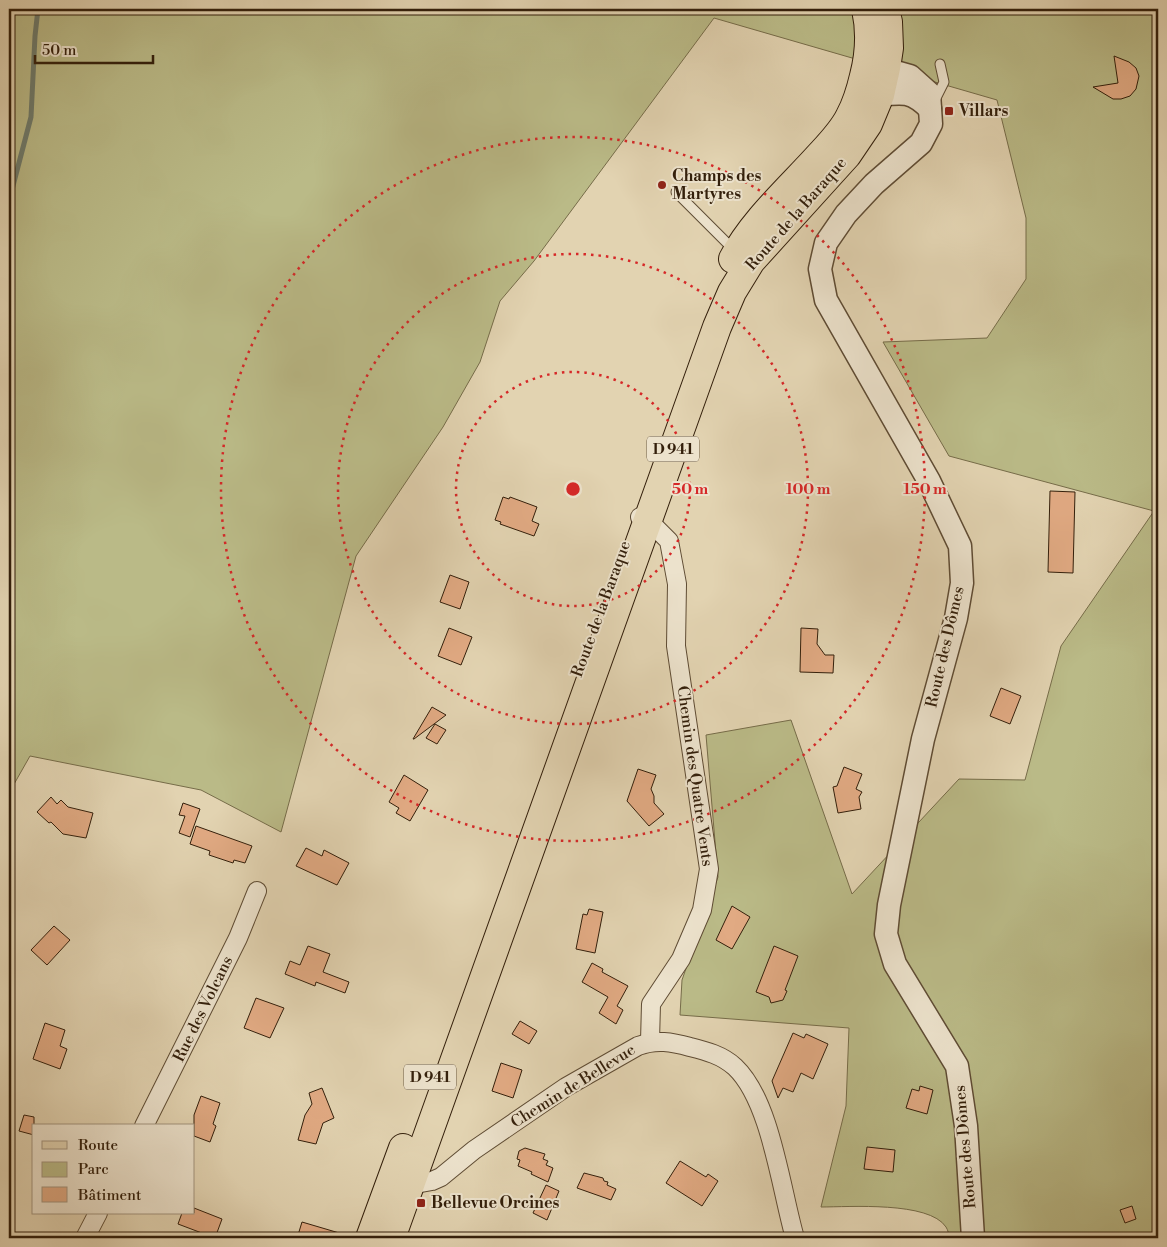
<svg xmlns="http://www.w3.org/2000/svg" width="1167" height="1247" font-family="'Libre Bodoni',serif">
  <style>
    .green { fill: #baba87; stroke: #766c49 }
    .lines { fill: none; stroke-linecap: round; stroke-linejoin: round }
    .stream { stroke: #6e7b6c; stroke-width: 5 }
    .building { fill: #e1aa83; stroke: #331f0b }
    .service-casing { stroke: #5f4c34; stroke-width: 11 }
    .minor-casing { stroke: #5f4c34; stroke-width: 20 }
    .tertiary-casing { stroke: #5f4c34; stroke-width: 25 }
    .primary-casing { stroke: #331f0b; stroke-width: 30 }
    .service { stroke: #ece2cc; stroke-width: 9 }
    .minor { stroke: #ece2cc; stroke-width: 18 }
    .tertiary { stroke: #ece2cc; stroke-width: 22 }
    .primary { stroke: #e2d3b1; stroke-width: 28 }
    .ring { fill: none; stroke: #d62828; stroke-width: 2.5; stroke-dasharray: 2.5 5 }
    .poi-dot { fill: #8f2418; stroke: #ece2cc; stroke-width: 2 }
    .labels { text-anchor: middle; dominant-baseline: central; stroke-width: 4; stroke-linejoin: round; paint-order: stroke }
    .shield { fill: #ece2cc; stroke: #6a5a45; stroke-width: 1 }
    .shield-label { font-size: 15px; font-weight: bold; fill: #331f0b }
    .poi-label { font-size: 16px; font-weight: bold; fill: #331f0b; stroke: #ece2cc; text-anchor: start }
    .street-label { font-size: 16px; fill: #331f0b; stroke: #ece2cc }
    .centre { fill: #d62828; stroke: #ece2cc; stroke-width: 2.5 }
    .ring-label { font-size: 15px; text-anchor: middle; font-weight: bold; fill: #d62828; stroke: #ece2cc; stroke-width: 4; stroke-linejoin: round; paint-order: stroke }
  </style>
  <rect width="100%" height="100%" fill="#e2d3b1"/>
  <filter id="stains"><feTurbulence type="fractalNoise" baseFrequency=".004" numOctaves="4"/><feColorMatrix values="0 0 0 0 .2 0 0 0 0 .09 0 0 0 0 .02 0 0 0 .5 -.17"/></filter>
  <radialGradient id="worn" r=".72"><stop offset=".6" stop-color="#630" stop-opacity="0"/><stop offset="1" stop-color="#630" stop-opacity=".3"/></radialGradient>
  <path class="green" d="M9,9H1158V1238H950C949,1235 948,1230 946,1227C929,1201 849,1207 821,1207L846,1106L849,1028L680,1015L682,980L718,877L706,735L791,720L852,894L959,779L1025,780L1061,646L1154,511L949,456L883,342L987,338L1026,279V218L997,100L714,18L534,261L500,301L480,362L443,427L356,556L281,832L201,790L30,756L9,793Z"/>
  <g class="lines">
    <polyline class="stream" points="9,201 31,117 35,36 38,9"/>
  </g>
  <g class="building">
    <polygon points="1114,56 1129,62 1136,68 1139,76 1136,89 1130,96 1121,99 1113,99 1093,87 1118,83"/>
    <polygon points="1050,491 1075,492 1073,573 1048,572"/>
    <polygon points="503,497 509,499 510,497 537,507 532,521 539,524 534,536 500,524 501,522 495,520"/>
    <polygon points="450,575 469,582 460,609 440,602"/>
    <polygon points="449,628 472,637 461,665 438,656"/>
    <polygon points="801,628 818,629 817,644 825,655 834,655 833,673 800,672"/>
    <polygon points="1001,688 1021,696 1010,724 990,716"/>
    <polygon points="432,707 446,715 414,739 413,739"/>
    <polygon points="435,724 446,730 437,744 426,738"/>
    <polygon points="844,767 862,774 856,789 862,792 859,797 861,809 838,813 833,787 837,786"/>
    <polygon points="638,769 656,775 651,789 654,796 654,803 664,814 649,826 627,801"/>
    <polygon points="404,775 428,790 410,821 396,813 399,808 389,802"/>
    <polygon points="51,797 57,804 61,800 68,807 93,813 86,838 63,834 51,822 49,823 37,812"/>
    <polygon points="183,803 200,809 190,837 179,833 185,816 179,815"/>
    <polygon points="196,826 252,846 245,863 234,860 233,863 209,855 210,851 190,844"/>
    <polygon points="306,848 322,856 324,850 349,863 337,885 296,866"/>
    <polygon points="732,906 750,917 732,949 716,940"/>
    <polygon points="589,909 603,912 595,953 576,949 583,914 587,915"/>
    <polygon points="54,926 70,940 47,965 31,950"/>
    <polygon points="308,946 330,954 323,972 349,982 345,993 316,982 315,986 285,974 290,961 300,965"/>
    <polygon points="774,946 798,956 785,990 787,991 783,1000 771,1003 769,997 756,992"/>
    <polygon points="592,963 603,969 602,972 628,986 617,1006 623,1010 616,1024 599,1013 608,997 582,982"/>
    <polygon points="256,998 284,1008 270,1038 244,1028"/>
    <polygon points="520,1021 537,1031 529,1044 512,1034"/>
    <polygon points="45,1023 65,1030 60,1046 67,1049 60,1069 33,1059"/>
    <polygon points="793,1033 804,1038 806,1034 828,1044 813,1079 801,1073 793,1092 783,1088 778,1098 772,1081"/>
    <polygon points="501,1063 522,1070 513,1098 492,1091"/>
    <polygon points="920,1086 933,1090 927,1114 906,1108 912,1089 919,1091"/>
    <polygon points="322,1088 334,1118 323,1123 316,1144 298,1140 305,1115 312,1104 309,1093"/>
    <polygon points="201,1096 220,1103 213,1124 216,1126 210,1142 194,1136 194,1115"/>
    <polygon points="24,1115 34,1117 34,1135 19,1131"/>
    <polygon points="867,1147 895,1150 893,1172 864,1169"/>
    <polygon points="525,1148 545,1154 543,1159 548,1161 546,1165 553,1168 548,1182 531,1174 532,1172 518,1166 520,1160 517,1159 519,1151"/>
    <polygon points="680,1161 706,1177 708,1174 718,1181 702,1206 666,1183"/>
    <polygon points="584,1173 603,1178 604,1181 608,1182 607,1185 616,1189 611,1200 577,1188"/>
    <polygon points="546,1185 559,1191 547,1220 533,1213"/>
    <polygon points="1132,1206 1136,1219 1125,1223 1120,1210"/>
    <polygon points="194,1208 222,1219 215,1238 178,1224 182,1213 194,1213"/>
    <polygon points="302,1222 346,1235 345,1238 309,1238 298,1235"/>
  </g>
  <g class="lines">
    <defs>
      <g id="service">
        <polyline points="935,100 944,82 940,64"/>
        <polyline points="676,192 734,250"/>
      </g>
      <g id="minor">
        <polyline points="640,517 648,520 669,541 677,584 676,646 709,869 702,910 681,959 651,1004 650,1041"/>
        <polyline points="144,1126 238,938 257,891"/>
        <path d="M401,1184L410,1185L432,1181L441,1177L474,1150L566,1087L638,1046C656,1039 672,1042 690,1047C706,1051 722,1055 735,1067C771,1101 781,1190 795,1238"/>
        <polyline points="85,1238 98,1213"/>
      </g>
      <g id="tertiary">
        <polyline points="872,75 878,67 910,76 929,93 931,124 921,143 874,184 846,214 826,243 820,269 826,300 929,481 960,546 962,583 956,618 923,739 889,905 886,934 895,964 957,1066 966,1126 973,1238"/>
        <path d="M879,80L880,95C903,92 912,91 930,109"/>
      </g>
      <g id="primary">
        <path d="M733,259C752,222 790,188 818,157C829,145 843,131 850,116C857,103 861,89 864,76C870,53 871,32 866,9"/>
        <polyline points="370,1238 403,1148"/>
        <polyline points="391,1238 717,327 732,292 751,261 847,155 868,124 880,95 886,68 889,48 888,22 885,9"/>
      </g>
    </defs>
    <use href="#service" class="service-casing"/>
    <use href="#minor" class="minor-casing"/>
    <use href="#tertiary" class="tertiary-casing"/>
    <use href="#primary" class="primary-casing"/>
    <use href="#service" class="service"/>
    <use href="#minor" class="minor"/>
    <use href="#tertiary" class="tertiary"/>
    <use href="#primary" class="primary"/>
  </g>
  <g class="ring">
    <circle cx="573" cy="489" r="117"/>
    <circle cx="573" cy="489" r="235"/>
    <circle cx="573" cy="489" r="352"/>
  </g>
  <g class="poi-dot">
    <rect x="944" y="106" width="10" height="10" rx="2.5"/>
    <circle cx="662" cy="185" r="5"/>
    <rect x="416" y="1198" width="10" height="10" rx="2.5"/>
  </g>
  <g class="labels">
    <g class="shield">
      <rect x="647" y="436.5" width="52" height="25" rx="4"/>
      <rect x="404" y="1064.5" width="52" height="25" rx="4"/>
    </g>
    <g class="shield-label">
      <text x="673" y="449">D 941</text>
      <text x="430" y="1077">D 941</text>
    </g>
    <g class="poi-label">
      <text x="959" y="111">Villars</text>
      <text x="672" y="176">Champs des<tspan x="672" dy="18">Martyres</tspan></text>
      <text x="431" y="1203">Bellevue Orcines</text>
    </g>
    <g class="street-label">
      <text transform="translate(796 214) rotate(-49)">Route de la Baraque</text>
      <text transform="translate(601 609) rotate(-70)">Route de la Baraque</text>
      <text transform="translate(945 647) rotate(-77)">Route des Dômes</text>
      <text transform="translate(695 776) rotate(82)">Chemin des Quatre Vents</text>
      <text transform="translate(203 1009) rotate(-64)">Rue des Volcans</text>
      <text transform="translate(573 1086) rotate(-32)">Chemin de Bellevue</text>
      <text transform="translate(965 1147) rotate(-95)">Route des Dômes</text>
    </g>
  </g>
  <circle cx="573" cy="489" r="8" class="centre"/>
  <g class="ring-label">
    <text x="690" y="494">50 m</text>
    <text x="808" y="494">100 m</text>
    <text x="925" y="494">150 m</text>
  </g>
  <rect width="1167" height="1247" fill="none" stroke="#e2d3b1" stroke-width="30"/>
  <rect x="10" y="10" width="1147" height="1227" fill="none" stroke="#331f0b" stroke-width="2.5"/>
  <rect x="15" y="15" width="1137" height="1217" fill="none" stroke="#331f0b"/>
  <rect x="32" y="1124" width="162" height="90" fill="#ece2cc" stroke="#a2947f"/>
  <rect x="42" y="1141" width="25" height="8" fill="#e2d3b1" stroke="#a2947f"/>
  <text x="78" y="1150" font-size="15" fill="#331f0b">Route</text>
  <rect x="42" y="1162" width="25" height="15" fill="#baba87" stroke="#a2947f"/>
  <text x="78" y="1174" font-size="15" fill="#331f0b">Parc</text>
  <rect x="42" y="1187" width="25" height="15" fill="#e1aa83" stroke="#a2947f"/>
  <text x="78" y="1200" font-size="15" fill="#331f0b">Bâtiment</text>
  <path d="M35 55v8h118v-8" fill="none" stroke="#331f0b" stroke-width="2.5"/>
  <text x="42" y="55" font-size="15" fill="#331f0b" stroke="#ece2cc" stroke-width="4" paint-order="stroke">50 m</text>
  <rect width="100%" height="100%" filter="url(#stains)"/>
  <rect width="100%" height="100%" fill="url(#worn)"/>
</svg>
